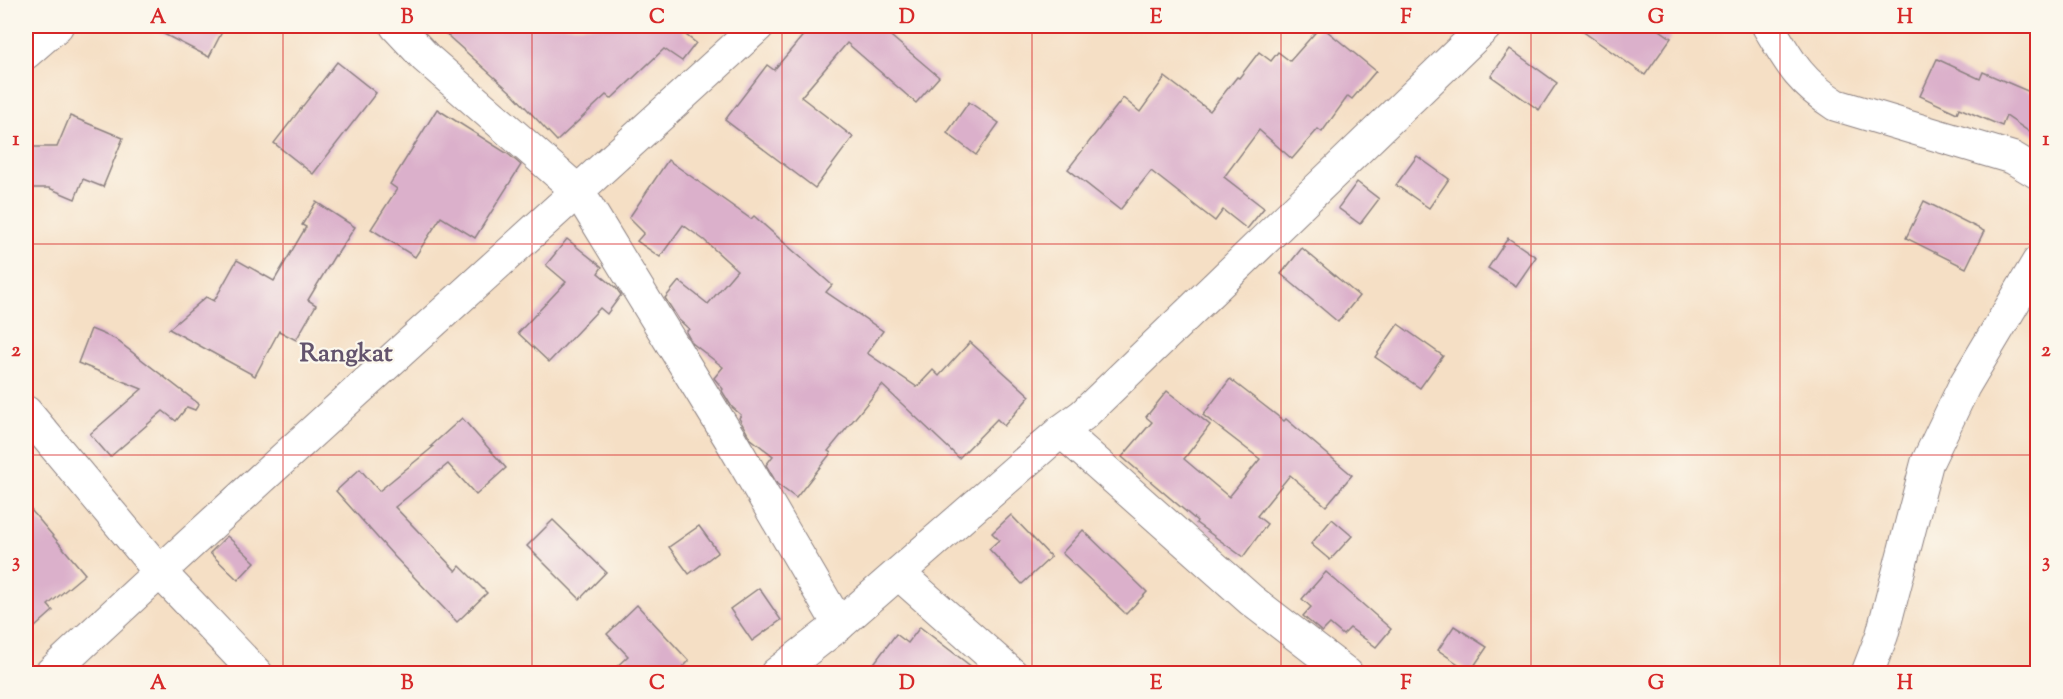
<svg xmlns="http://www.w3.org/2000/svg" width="2063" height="699" font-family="'Sorts Mill Goudy',serif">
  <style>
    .building { fill: #dbb0cb }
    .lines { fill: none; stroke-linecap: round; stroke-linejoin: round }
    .minor-casing { stroke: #8c8080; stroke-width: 34 }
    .minor { stroke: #fff; stroke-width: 32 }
    .grid { fill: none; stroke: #d62828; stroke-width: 1.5; stroke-opacity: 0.55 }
    .labels { text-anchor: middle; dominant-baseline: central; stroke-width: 4.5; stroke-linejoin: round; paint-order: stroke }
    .quarter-label { font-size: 26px; font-weight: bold; fill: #63546d; stroke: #fbf7ec }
    .neatline { fill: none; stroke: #d62828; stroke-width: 2 }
    .grid-label { font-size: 20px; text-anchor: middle; font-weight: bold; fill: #d62828 }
  </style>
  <rect width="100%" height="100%" fill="#fbf7ec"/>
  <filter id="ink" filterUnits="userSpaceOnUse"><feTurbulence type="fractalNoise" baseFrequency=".0167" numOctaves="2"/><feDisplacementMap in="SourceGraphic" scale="12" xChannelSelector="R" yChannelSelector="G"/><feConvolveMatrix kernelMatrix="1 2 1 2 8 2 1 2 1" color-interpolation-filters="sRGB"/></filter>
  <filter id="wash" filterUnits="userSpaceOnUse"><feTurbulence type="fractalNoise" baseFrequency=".008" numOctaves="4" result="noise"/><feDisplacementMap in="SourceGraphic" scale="24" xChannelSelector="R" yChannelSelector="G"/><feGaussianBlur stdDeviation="1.35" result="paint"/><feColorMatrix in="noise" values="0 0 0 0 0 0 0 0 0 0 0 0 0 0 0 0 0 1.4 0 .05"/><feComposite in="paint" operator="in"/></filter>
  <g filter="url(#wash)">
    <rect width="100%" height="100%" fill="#f5dfc5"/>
    <g id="blocks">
      <g class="building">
        <polygon points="148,26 225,26 209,57"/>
        <polygon points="437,26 689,26 682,32 696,43 682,61 664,49 611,99 606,95 557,141 513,94"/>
        <polygon points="811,26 879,26 939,77 916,103 847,43 801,97 853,137 815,188 725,120 767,65 774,70"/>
        <polygon points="1321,26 1376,71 1352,99 1348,96 1322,132 1318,129 1292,159 1259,130 1224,177 1264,208 1247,229 1223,210 1215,221 1151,171 1120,210 1068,169 1123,98 1140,112 1165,77 1210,111 1237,77 1239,78 1259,52 1271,61 1278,52 1290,61"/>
        <polygon points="1575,26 1654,26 1671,38 1645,75"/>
        <polygon points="1510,49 1557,83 1539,110 1491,76"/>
        <polygon points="1937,59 1980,79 1983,72 2037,95 2037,137 2006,116 2002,126 1959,108 1957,113 1920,96"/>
        <polygon points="337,62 376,93 313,174 274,143"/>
        <polygon points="969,102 999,123 976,155 947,133"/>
        <polygon points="437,109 508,154 521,165 475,238 441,217 415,257 371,229 397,189 390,184"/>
        <polygon points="70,116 123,138 103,187 83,179 75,199 49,188 26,188 26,147 57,147"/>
        <polygon points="1417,156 1449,179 1429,208 1396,185"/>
        <polygon points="668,160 751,219 754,216 832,285 826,292 883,331 867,353 917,387 933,370 939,376 970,342 1030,396 1004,426 997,419 959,458 882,385 828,451 831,453 796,498 777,484 766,465 773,456 750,438 739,418 741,415 732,407 722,391 723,389 714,378 723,367 692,343 686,332 689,329 679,320 665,298 679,281 708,304 737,270 704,240 683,225 660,257 637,241 644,233 629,218"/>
        <polygon points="1357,182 1379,199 1360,224 1338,208"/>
        <polygon points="1924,201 1984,231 1966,268 1906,238"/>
        <polygon points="316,202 355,227 336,256 335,255 308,300 316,305 296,340 279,331 255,376 169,329 206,297 214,301 237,260 274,281 306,227 302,225"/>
        <polygon points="1508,238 1536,257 1516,286 1488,268"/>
        <polygon points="567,239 602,267 598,273 616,288 621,295 607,314 600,308 549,362 518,333 566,282 546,265"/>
        <polygon points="1302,248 1359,296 1338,322 1281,274"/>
        <polygon points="1398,324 1443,356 1420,388 1375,357"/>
        <polygon points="91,329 115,339 199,404 195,410 187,407 176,421 163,411 110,457 90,434 142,389 78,363"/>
        <polygon points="1230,379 1284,421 1286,419 1352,475 1326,506 1290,475 1257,516 1267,524 1243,557 1196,523 1197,521 1122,457 1152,422 1146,417 1167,391 1210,425 1184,459 1229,497 1260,459 1203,415"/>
        <polygon points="462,418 506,468 476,495 448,464 395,507 456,571 460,566 487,593 457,622 393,555 336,491 360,469 379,491 433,447 431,446"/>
        <polygon points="26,504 85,574 48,605 53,611 26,635"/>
        <polygon points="1011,515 1051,557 1022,584 989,549 999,540 992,533"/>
        <polygon points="1332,519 1352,536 1330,560 1311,544"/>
        <polygon points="553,520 606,572 580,599 527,546"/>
        <polygon points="699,526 718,552 689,574 669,547"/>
        <polygon points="1083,530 1147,592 1126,614 1062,553"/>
        <polygon points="227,536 255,562 238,580 210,553"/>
        <polygon points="1326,572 1391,629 1376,647 1350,628 1343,635 1330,624 1322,632 1303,616 1311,607 1302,599"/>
        <polygon points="759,588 781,620 752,641 730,609"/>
        <polygon points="637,605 689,661 676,674 609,674 628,656 607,634"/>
        <polygon points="1454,626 1487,647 1470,672 1438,650"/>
        <polygon points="920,627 981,674 866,674 896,634 908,643"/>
      </g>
    </g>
  </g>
  <g filter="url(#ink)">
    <use href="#blocks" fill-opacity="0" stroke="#8c8080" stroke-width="1.5"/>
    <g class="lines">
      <defs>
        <g id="minor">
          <polyline points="396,26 426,58 578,191 729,437 839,625"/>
          <path d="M1768,26C1790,63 1799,81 1836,105L2013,158L2038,173"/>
          <polyline points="26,53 57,26"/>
          <polyline points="26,412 159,571 257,674"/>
          <polyline points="1061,431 1251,600 1347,674"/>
          <polyline points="899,574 1012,674"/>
          <path d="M50,674C283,455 523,243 758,26"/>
          <polyline points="776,674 839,625 1061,431 1083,415 1486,26"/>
          <polyline points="1867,674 1882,635 1927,463 1964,386 2038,262"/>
        </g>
      </defs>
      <use href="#minor" class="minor-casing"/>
      <use href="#minor" class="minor"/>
    </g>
  </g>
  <path class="grid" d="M283,26V674M532,26V674M782,26V674M1032,26V674M1281,26V674M1531,26V674M1780,26V674M26,244H2038M26,455H2038"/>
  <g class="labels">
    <g class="quarter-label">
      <text x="346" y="354">Rangkat</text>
    </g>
  </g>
  <rect width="2063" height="699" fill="none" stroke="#fbf7ec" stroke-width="66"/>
  <rect x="33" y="33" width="1997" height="633" class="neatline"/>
  <g class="grid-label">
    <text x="158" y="23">A</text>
    <text x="407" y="23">B</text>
    <text x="657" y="23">C</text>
    <text x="907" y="23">D</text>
    <text x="1156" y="23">E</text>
    <text x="1406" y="23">F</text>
    <text x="1656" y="23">G</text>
    <text x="1905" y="23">H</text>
    <text x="16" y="145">1</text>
    <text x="2046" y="145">1</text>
    <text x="16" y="356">2</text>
    <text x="2046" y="356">2</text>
    <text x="16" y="567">3</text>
    <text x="2046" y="567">3</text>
    <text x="158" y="689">A</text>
    <text x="407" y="689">B</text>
    <text x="657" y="689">C</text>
    <text x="907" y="689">D</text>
    <text x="1156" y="689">E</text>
    <text x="1406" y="689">F</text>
    <text x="1656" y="689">G</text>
    <text x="1905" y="689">H</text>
  </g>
</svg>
